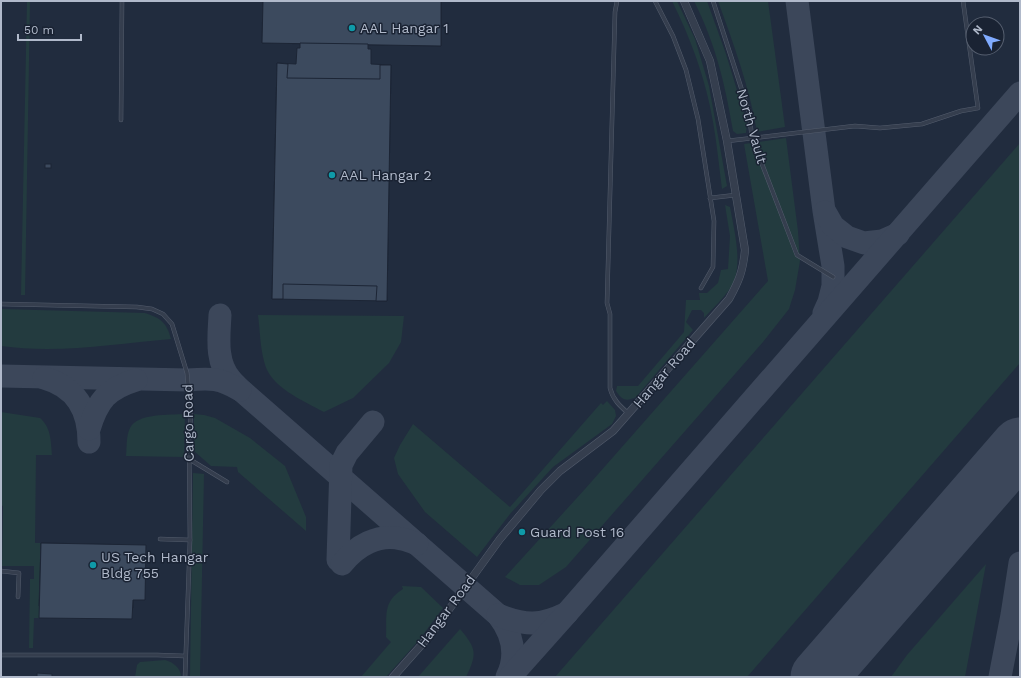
<svg xmlns="http://www.w3.org/2000/svg" width="1021" height="678" font-family="'Work Sans',sans-serif">
  <style>
    .green { fill: #233b3f }
    .lines { fill: none; stroke-linecap: round; stroke-linejoin: round }
    .taxiway { stroke: #3c475a; stroke-width: 23 }
    .runway { stroke: #3c475a; stroke-width: 57 }
    .building { fill: #3c4a5e; stroke: #1c2535 }
    .service-casing { stroke: #535c6c; stroke-width: 4.5 }
    .minor-casing { stroke: #535c6c; stroke-width: 8 }
    .service { stroke: #353e4e; stroke-width: 3.5 }
    .minor { stroke: #353e4e; stroke-width: 7 }
    .culture-dot { fill: #0f9aa8; stroke: #1a2333; stroke-width: 1.5 }
    .labels { text-anchor: middle; dominant-baseline: central; stroke-width: 3; stroke-linejoin: round; paint-order: stroke }
    .poi-label { font-size: 14px; fill: #b0b9ca; stroke: #1a2333; text-anchor: start }
    .street-label { font-size: 14px; fill: #b0b9ca; stroke: #1a2333 }
  </style>
  <rect width="100%" height="100%" fill="#212c3e"/>
  <g class="green">
    <polygon points="27,1 30,1 25,295 21,295"/>
    <path d="M672,1H677L695,39L709,86L727,186L722,189C719,167 717,144 713,122C706,80 691,39 672,1Z"/>
    <path d="M694,1H707L726,54L747,123L746,133L737,134L733,131C725,84 716,45 694,1Z"/>
    <path d="M718,1H768L785,127L757,132C750,89 733,42 718,1Z"/>
    <polygon points="786,138 798,231 800,261 795,290 789,309 763,342 566,567 539,585 520,585 505,577 585,489 768,281 744,144"/>
    <polygon points="1020,143 1020,363 747,677 555,677"/>
    <path d="M725,205L730,207C734,230 744,266 731,287C724,298 713,308 704,318V313L701,310H692L686,322L693,330L636,397C626,402 622,400 616,391L617,386H638L684,332L686,300H700L699,293H707L718,283L721,270L728,269L730,236Z"/>
    <path d="M1,309L145,313C161,318 167,323 171,339C115,344 57,354 1,346Z"/>
    <path d="M258,315L404,316L401,342L389,363L353,398L324,412C304,401 269,387 264,361C260,346 260,330 258,315Z"/>
    <polygon points="607,401 615,410 616,416 612,424 553,467 510,514 477,557 425,512 398,474 394,458 400,445 413,424 510,507 601,403 603,405"/>
    <path d="M1,412L40,418C51,427 51,442 52,455H36L35,543H41L39,618H34L33,648H29L30,579H34V566H2L3,506L1,505Z"/>
    <path d="M185,414L184,457L126,456C127,447 126,436 130,428C137,413 170,415 185,414Z"/>
    <polygon points="194,414 204,415 215,418 250,438 285,466 306,517 306,531 238,472 237,467 211,466 194,451"/>
    <polygon points="193,473 204,474 200,677 190,677"/>
    <polygon points="986,564 965,677 891,677 907,655"/>
    <path d="M402,586L421,587L443,608L419,640L386,677H361L391,642L386,637C387,616 382,602 403,589Z"/>
    <path d="M460,629C477,649 477,654 466,677H418Z"/>
    <path d="M165,660C173,662 181,668 181,677H135L137,665L140,662Z"/>
  </g>
  <g class="lines">
    <g class="taxiway">
      <polyline points="797,1 824,211 833,266 833,286 829,302 824,313"/>
      <polyline points="825,212 833,226 847,237 864,243 882,241 898,234"/>
      <path d="M220,315C219,336 215,362 231,380C234,384 238,387 242,391L498,615C512,633 518,655 507,677"/>
      <path d="M1,376L188,380C211,378 220,378 240,390"/>
      <path d="M44,378C76,387 89,410 89,442"/>
      <path d="M89,429C98,400 107,389 136,380"/>
      <polyline points="338,560 341,465 347,453 373,422"/>
      <path d="M342,564C356,546 378,533 402,539C407,540 412,542 417,544"/>
      <path d="M498,615C526,626 540,626 567,613"/>
      <polyline points="510,677 567,613 1020,93"/>
      <polyline points="836,677 851,652 895,589"/>
      <polyline points="1000,677 1012,615 1020,563"/>
    </g>
    <polyline class="runway" points="819,677 1020,446"/>
  </g>
  <g class="building">
    <polygon points="263,1 441,1 441,46 262,43"/>
    <polygon points="263,1 441,1 441,46 262,43"/>
    <polygon points="300,43 368,44 368,49 371,49 371,64 391,65 387,301 272,299 277,63 296,64 297,48 300,48"/>
    <polygon points="277,63 288,64 287,78 380,79 380,65 391,65 387,301 376,301 377,286 283,284 283,299 272,299"/>
    <rect x="45" y="164" width="6" height="4"/>
    <polygon points="523,528 526,530 521,536 519,534"/>
    <polygon points="41,543 134,545 133,608 39,606"/>
    <polygon points="41,543 146,545 145,600 133,600 132,619 39,618"/>
    <polygon points="37,673 52,674 52,677 37,677"/>
  </g>
  <g class="lines">
    <defs>
      <g id="service">
        <path d="M617,1L615,12L607,303L610,314V388C613,400 620,406 629,414"/>
        <polyline points="655,1 673,36 686,70 698,119 714,221 713,267 701,288"/>
        <polyline points="713,1 749,112 752,138 797,255 833,277"/>
        <polyline points="121,120 122,1"/>
        <polyline points="727,141 855,126 880,128 922,124 961,111 978,108 963,1"/>
        <polyline points="710,198 736,195"/>
        <polyline points="1,304 137,307 152,309 163,314 172,324 187,373 191,416 189,435 190,540 185,677"/>
        <polyline points="189,459 227,482"/>
        <polyline points="160,539 190,540"/>
        <polyline points="1,571 19,573 18,597"/>
        <polyline points="1,655 157,655 185,656"/>
      </g>
      <path id="minor" d="M393,677L432,633L500,539L541,490L560,471L613,431L729,299C739,281 743,271 745,250L727,141L710,61L684,1"/>
    </defs>
    <use href="#service" class="service-casing"/>
    <use href="#minor" class="minor-casing"/>
    <use href="#service" class="service"/>
    <use href="#minor" class="minor"/>
  </g>
  <g class="culture-dot">
    <circle cx="352" cy="28" r="4"/>
    <circle cx="332" cy="175" r="4"/>
    <circle cx="522" cy="532" r="4"/>
    <circle cx="93" cy="565" r="4"/>
  </g>
  <g class="labels">
    <g class="poi-label">
      <text x="360" y="28">AAL Hangar 1</text>
      <text x="340" y="175">AAL Hangar 2</text>
      <text x="530" y="532">Guard Post 16</text>
      <text x="101" y="557">US Tech Hangar<tspan x="101" dy="16">Bldg 755</tspan></text>
    </g>
    <g class="street-label">
      <text transform="translate(752 126) rotate(74)">North Vault</text>
      <text transform="translate(664 373) rotate(-49)">Hangar Road</text>
      <text transform="translate(188 423) rotate(-91)">Cargo Road</text>
      <text transform="translate(446 611) rotate(-53)">Hangar Road</text>
    </g>
  </g>
  <rect width="1021" height="678" fill="none" stroke="#b0b9ca" stroke-width="4"/>
  <g transform="translate(985 36) rotate(311)"><circle r="19" fill="#1a2333" stroke="#565f6f"/>
  <path d="M0-3L7 15L0 10L-7 15Z" fill="#80abff"/>
  <text y="-6" font-size="11" font-weight="bold" text-anchor="middle" fill="#b0b9ca">N</text>
  </g>
  <path d="M18 34v6h63v-6" fill="none" stroke="#b0b9ca" stroke-width="2"/>
  <text x="24" y="34" font-size="12" fill="#b0b9ca" stroke="#1a2333" stroke-width="3" paint-order="stroke">50 m</text>
</svg>
